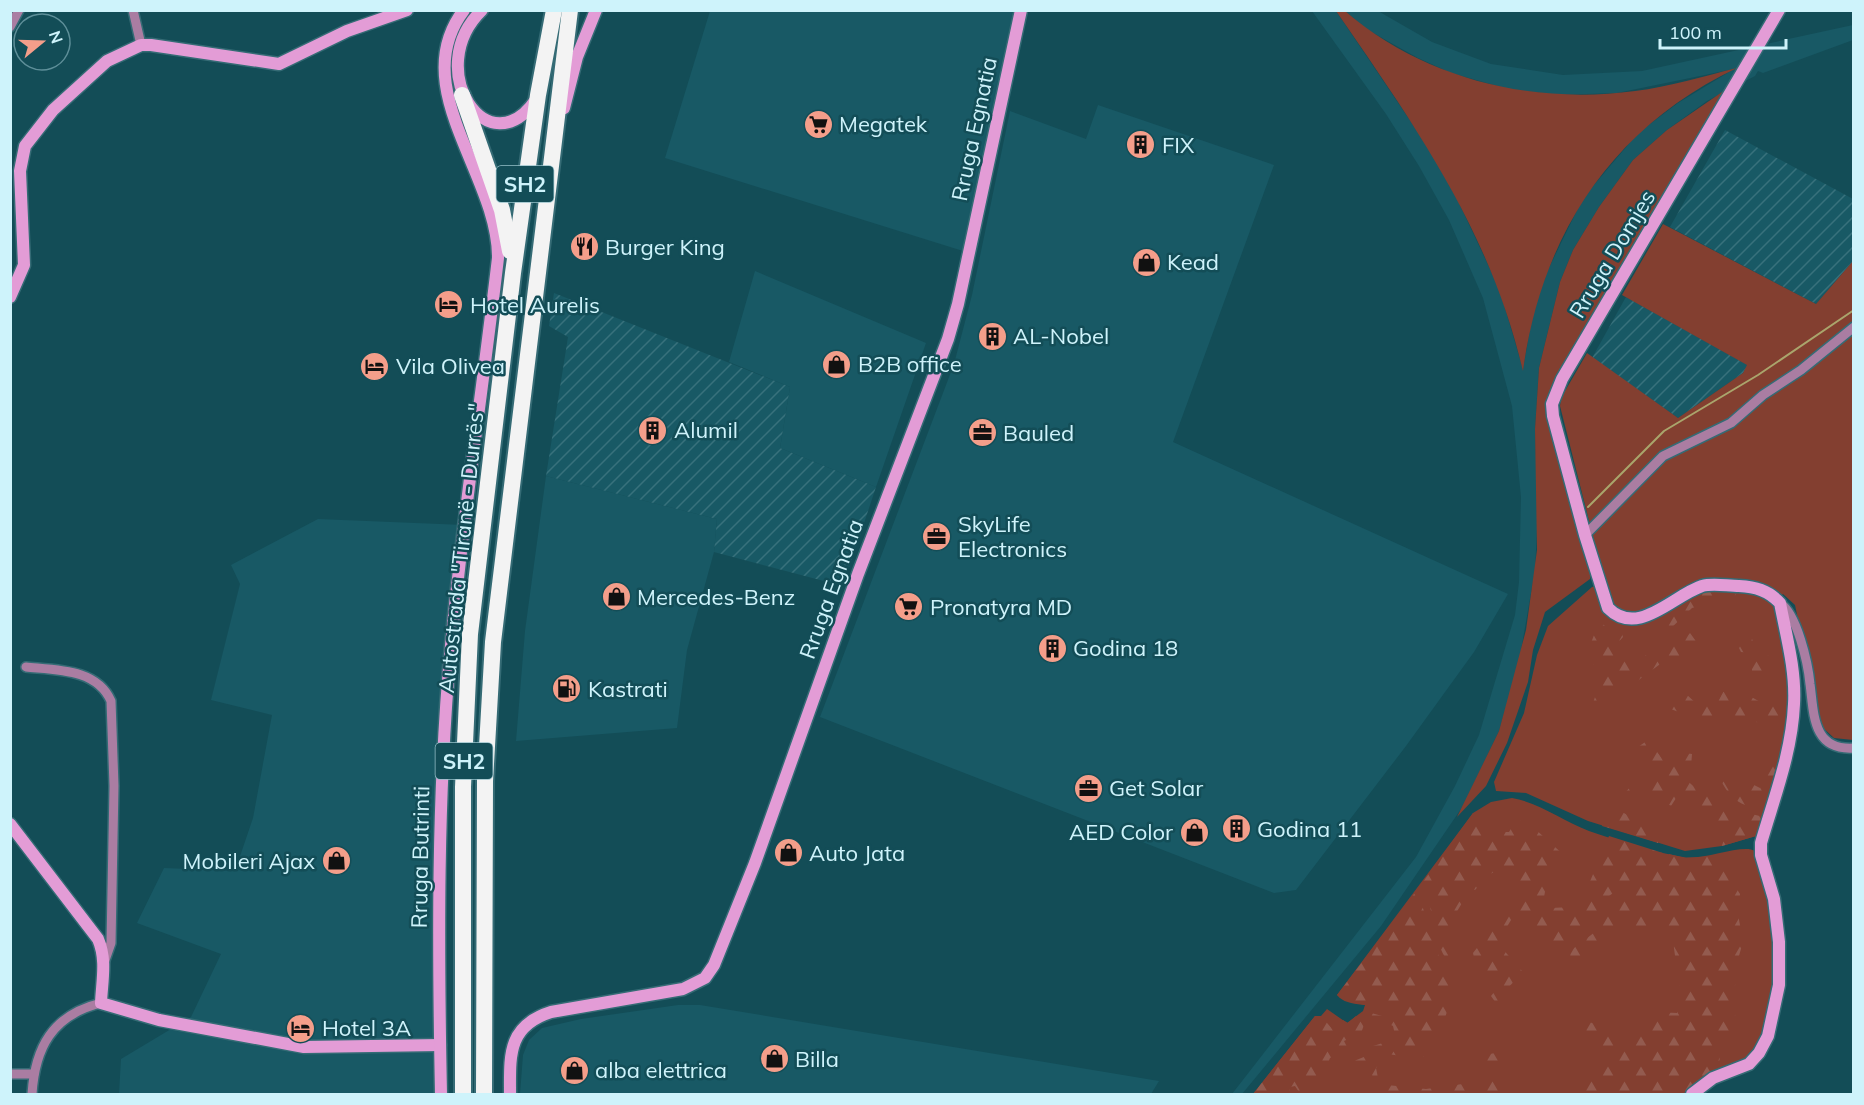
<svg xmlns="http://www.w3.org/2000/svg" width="1864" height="1105" font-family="Mulish,sans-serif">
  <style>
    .built { fill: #185965 }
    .industrial { fill: url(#industrial-furrows) }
    .grass { fill: #833f30 }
    .forest { fill: url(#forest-firs) }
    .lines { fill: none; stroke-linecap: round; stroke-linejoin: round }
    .stream { stroke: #aaa56c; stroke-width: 2 }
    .street-casing { stroke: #356b75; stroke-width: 12 }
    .secondary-casing { stroke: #356b75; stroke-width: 15 }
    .highway-casing { stroke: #356b75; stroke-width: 20 }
    .street { stroke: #aa7da2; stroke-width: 9 }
    .secondary { stroke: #e39cd6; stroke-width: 12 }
    .highway { stroke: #f3f3f3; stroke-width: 16 }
    .labels { text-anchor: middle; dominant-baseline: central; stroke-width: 5; stroke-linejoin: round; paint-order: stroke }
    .shield { fill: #134d57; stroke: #96c1ca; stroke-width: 1.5 }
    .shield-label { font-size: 21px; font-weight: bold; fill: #cef3fb }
    .poi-label { font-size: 22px; fill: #cef3fb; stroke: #134d57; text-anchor: start }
    .street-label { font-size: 22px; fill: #cef3fb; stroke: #134d57 }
  </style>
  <defs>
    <pattern id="industrial-furrows" width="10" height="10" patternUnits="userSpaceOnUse" patternTransform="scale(1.5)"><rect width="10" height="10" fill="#185965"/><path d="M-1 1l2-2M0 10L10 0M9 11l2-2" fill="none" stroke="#38717c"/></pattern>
    <pattern id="forest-firs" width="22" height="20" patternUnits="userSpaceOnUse" patternTransform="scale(1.5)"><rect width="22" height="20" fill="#833f30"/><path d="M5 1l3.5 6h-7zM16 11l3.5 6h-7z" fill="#935b4f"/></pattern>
  </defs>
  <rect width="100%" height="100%" fill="#134d57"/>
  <g class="built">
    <polygon points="710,11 1017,11 963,251 665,158"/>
    <polygon points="1312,11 1336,11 1432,153 1458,201 1499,288 1523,369 1534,306 1543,280 1583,198 1638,133 1678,103 1734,69 1617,93 1558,95 1508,89 1451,73 1418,58 1366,29 1345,11 1378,11 1432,42 1491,64 1563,75 1642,71 1853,25 1853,40 1763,73 1758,71 1755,76 1707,101 1667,130 1633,160 1599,207 1573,250 1560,282 1539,368 1535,429 1538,510 1535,570 1519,662 1499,731 1463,806 1381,926 1242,1094 1232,1094 1416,857 1455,786 1479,735 1515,615 1519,582 1521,497 1512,406 1483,298 1449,220 1419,166 1386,114"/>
    <polygon points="1098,105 1274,165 1173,442 1508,594 1474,652 1406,746 1296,890 1274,893 820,717 954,364 972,295 1010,111 1086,139"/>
    <polygon points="755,271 926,343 876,487 780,448 790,387 729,362"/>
    <polygon points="546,476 717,519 714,552 687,650 677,728 516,741 525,631"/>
    <polygon points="318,519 464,525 444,737 441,1094 119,1094 121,1059 191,1017 221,954 137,923 164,868 235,871 253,818 272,715 211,700 240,584 231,565"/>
    <polygon points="678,1005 700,1005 1159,1081 1151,1094 520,1094 523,1055 529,1040 542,1028 581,1019"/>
  </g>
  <g class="industrial">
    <polygon points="1725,130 1853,199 1853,261 1816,304 1670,227"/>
    <polygon points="554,293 790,387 780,448 876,487 843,586 714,552 717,519 546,476 568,337 549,326"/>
    <polygon points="1626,297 1748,365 1743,373 1678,418 1592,358"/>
  </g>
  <g class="grass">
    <path d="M1336,11H1345C1424,79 1532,105 1635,91C1669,87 1704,76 1737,68C1612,127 1541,236 1523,371C1490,231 1416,127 1336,11Z"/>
    <polygon points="1725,90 1549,395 1591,573 1590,579 1545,612 1533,650 1528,682 1507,743 1486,786 1457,817 1499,731 1526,630 1537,550 1535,429 1539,368 1560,282 1573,250 1599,207 1633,160 1667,130"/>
    <polygon points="1663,224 1816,304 1853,261 1853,740 1834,738 1820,725 1795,605 1783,594 1775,602 1790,672 1789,743 1756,836 1722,846 1685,851 1588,821 1526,793 1496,791 1494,782 1524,713 1537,655 1548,626 1592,587 1605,584 1560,406 1561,398 1587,353 1678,418 1743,373 1747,365 1622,295"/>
    <path d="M1512,798C1540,803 1563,821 1589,831C1618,841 1652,852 1683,857C1703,861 1743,843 1755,851L1769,894L1777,976L1763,1033L1759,1045L1745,1060L1708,1074L1683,1094H1253L1315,1016H1321L1327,1009L1347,1023L1363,1011L1365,1005L1347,1001L1337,995L1473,813L1491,802Z"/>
  </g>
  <g class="forest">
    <polygon points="1705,589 1736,593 1735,596 1692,608 1668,631 1680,642 1690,633 1698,644 1712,636 1702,648 1675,665 1667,659 1621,693 1614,689 1604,712 1591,709 1599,685 1595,682 1599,667 1593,664 1597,645 1591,643 1599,622 1610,629 1613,626 1621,631 1623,637 1614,647 1635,666 1657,644 1664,648 1673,641 1666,630 1670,619 1669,608"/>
    <polygon points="1751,637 1757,649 1763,648 1778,670 1752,677 1752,653 1741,652 1737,644"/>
    <path d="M1729,690L1748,695L1769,707L1775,704L1792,713L1766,810C1734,806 1726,794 1714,765L1744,792L1752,784L1760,788L1780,745C1770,720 1743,717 1719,713L1711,724L1660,705L1686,694L1699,706L1718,702L1723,692Z"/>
    <path d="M1648,740L1667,765L1673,759L1672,751L1692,754L1691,767L1684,777C1703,799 1737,811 1764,817L1756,836L1722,846L1726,828L1706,822L1691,804L1678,795L1671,806L1643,789L1654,773L1631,752Z"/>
    <polygon points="1631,786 1637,792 1620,811 1662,833 1658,843 1602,826 1604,817"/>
    <path d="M1473,813L1484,818L1493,832H1509L1517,819L1534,828L1566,857L1562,867L1548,876L1544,897L1550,908L1573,907L1586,891L1609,836L1663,853L1651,865L1609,896L1587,929L1560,948C1545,933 1534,919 1511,920L1502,935L1500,946L1523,972L1503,993L1504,1007L1500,1015H1493L1489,1011L1496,1003L1491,996L1496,990V982L1475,962L1473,953L1488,934L1521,905L1524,888L1498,870L1488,875L1475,890L1471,888L1456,913L1462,916L1470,911L1471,916L1459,928L1446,933C1445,946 1452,954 1453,966C1430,947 1438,908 1420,886Z"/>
    <polygon points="1669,854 1685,858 1715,856 1740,894 1738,914 1743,942 1736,966 1734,1007 1738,1036 1721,1050 1718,1070 1698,1080 1683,1094 1582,1094 1604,1050 1584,1028 1589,1022 1637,1037 1653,1027 1656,1012 1677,1013 1680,991 1671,927 1635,931 1620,923 1600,932 1597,944 1586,954 1586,971 1571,967 1570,951 1595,932 1612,905 1651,878"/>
    <path d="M1417,890L1439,957L1457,980L1438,1040C1418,1035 1408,1018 1390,1009C1375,1002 1348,1009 1337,995Z"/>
    <path d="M1364,1011L1393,1019L1400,1031H1407L1417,1039L1424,1056L1414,1061H1406L1401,1056L1388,1054L1376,1068L1378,1078L1374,1079L1370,1071L1361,1072L1340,1052L1330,1058C1325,1069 1322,1080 1321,1092L1312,1094L1299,1092L1295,1086L1290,1087L1289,1093L1253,1094L1315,1016H1321L1334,1031L1343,1020L1348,1023L1356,1016L1364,1025L1361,1033L1344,1041L1354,1061L1376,1052L1373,1046L1396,1039L1393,1026L1387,1023H1373L1364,1016Z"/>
    <polygon points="1523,1048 1499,1073 1516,1094 1386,1094 1377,1084 1426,1089 1470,1083 1493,1072 1484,1055"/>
  </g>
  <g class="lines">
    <polyline class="stream" points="1588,507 1664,431 1758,375 1854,310"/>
    <defs>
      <g id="street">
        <polyline points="133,10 141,45"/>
        <polyline points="10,27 19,10"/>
        <polyline points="1585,535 1663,456 1731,423 1763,395 1801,370 1854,327"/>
        <path d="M1780,603C1797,614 1808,663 1810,684C1814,713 1812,751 1854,748"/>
        <path d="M26,667C58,670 97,669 111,701L114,786L111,943L104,963"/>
        <polyline points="10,1074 34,1074"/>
        <path d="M32,1094C35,1048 52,1015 101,1003"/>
      </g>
      <g id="secondary">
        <path d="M482,10C421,69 489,171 537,98"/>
        <polyline points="564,108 577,57 596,10"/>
        <polyline points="10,297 24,265 20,171 25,146 53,110 107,61 141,45 151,45 279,64 347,31 407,10"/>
        <path d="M10,824L98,939C107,960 102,980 101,1003L159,1020L304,1047L440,1045"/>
        <path d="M441,1094C438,945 437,794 451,645C463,516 483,387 498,258C499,176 405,87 464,10"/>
        <path d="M510,1094C510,1056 507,1026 551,1012L683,989L705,978L714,965L755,863L858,574L948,339L958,304L1021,10"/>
        <path d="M1692,1094L1713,1078L1749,1064L1759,1053L1768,1036L1779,985V942L1774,899L1761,855V843C1774,798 1792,752 1794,704C1796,670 1786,635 1780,603C1768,590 1755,587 1739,586C1727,586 1713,583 1702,586C1672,596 1638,638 1608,608L1585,535L1553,416L1552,404L1562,379L1779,10"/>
      </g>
      <g id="highway">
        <polyline points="462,95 502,210 510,251"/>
        <polyline points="463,1094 463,787 470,634 513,273 538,95 554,10"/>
        <polyline points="484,1094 485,781 493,642 570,10"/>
      </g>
    </defs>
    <use href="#street" class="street-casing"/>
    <use href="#secondary" class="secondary-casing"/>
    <use href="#highway" class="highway-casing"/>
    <use href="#street" class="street"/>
    <use href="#secondary" class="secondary"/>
    <use href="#highway" class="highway"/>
  </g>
  <defs>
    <symbol id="supermarket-disc" viewBox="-11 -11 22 22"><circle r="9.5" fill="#f49e8a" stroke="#134d57"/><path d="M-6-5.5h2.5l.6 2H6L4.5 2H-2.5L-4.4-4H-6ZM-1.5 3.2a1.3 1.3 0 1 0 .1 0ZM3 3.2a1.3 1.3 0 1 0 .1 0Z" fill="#111"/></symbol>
    <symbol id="building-disc" viewBox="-11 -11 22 22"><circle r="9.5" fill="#f49e8a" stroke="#134d57"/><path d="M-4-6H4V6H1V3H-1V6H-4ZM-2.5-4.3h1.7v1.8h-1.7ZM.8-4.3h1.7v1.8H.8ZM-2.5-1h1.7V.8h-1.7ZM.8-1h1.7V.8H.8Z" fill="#111"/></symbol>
    <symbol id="restaurant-disc" viewBox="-11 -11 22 22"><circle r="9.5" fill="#f49e8a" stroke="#134d57"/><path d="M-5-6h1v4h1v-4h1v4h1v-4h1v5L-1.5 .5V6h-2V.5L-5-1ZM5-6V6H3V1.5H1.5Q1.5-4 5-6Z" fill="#111"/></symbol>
    <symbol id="shop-disc" viewBox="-11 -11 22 22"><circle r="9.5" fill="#f49e8a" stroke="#134d57"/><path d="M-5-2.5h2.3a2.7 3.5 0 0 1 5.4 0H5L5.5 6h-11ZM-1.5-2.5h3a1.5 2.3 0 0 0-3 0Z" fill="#111"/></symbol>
    <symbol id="hotel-disc" viewBox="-11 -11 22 22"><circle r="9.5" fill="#f49e8a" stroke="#134d57"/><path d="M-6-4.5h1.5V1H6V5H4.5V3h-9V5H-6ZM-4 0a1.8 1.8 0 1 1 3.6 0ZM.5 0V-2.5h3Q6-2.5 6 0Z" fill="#111"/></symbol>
    <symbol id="office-disc" viewBox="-11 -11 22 22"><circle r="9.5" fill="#f49e8a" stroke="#134d57"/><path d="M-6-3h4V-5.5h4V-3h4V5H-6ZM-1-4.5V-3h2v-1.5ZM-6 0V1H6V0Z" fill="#111"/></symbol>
    <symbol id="fuel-disc" viewBox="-11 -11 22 22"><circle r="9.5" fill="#f49e8a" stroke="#134d57"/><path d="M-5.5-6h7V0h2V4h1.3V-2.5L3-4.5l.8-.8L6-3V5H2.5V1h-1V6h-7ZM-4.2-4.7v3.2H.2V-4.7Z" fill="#111"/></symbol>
  </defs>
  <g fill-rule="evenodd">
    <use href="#supermarket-disc" x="802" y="108" width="33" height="33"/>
    <use href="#building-disc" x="1124" y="128" width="33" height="33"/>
    <use href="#restaurant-disc" x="568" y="230" width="33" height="33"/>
    <use href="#shop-disc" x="1130" y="246" width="33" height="33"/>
    <use href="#hotel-disc" x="432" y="288" width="33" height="33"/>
    <use href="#building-disc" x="976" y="320" width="33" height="33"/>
    <use href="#shop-disc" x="820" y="348" width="33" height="33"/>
    <use href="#hotel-disc" x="358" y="350" width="33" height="33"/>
    <use href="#building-disc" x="636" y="414" width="33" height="33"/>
    <use href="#office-disc" x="966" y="416" width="33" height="33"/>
    <use href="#office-disc" x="920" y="520" width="33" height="33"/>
    <use href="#shop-disc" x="600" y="580" width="33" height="33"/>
    <use href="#supermarket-disc" x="892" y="590" width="33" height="33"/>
    <use href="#building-disc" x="1036" y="632" width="33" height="33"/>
    <use href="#fuel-disc" x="550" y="672" width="33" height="33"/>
    <use href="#office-disc" x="1072" y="772" width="33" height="33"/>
    <use href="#building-disc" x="1220" y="812" width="33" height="33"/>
    <use href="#shop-disc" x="1178" y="816" width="33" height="33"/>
    <use href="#shop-disc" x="772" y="836" width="33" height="33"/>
    <use href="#shop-disc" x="320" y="844" width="33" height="33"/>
    <use href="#hotel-disc" x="284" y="1012" width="33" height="33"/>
    <use href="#shop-disc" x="758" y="1042" width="33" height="33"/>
    <use href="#shop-disc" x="558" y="1054" width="33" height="33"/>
  </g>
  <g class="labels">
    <g class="shield">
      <rect x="496.5" y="166" width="57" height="36" rx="4.5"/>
      <rect x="435.5" y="743" width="57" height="36" rx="4.5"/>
    </g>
    <g class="shield-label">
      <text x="525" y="184">SH2</text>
      <text x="464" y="761">SH2</text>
    </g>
    <g class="poi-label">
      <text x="839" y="124">Megatek</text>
      <text x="1162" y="145">FIX</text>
      <text x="605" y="247">Burger King</text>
      <text x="1167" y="262">Kead</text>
      <text x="470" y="305">Hotel Aurelis</text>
      <text x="1013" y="336">AL-Nobel</text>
      <text x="858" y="364">B2B office</text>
      <text x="396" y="366">Vila Olivea</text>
      <text x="674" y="430">Alumil</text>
      <text x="1003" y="433">Bauled</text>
      <text x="958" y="524">SkyLife<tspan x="958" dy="25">Electronics</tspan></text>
      <text x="637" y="597">Mercedes-Benz</text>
      <text x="930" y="607">Pronatyra MD</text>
      <text x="1073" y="648">Godina 18</text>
      <text x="588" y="689">Kastrati</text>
      <text x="1109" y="788">Get Solar</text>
      <text x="1257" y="829">Godina 11</text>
      <text x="1173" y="832" text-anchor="end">AED Color</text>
      <text x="809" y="853">Auto Jata</text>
      <text x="315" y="861" text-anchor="end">Mobileri Ajax</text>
      <text x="322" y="1028">Hotel 3A</text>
      <text x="795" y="1059">Billa</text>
      <text x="595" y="1070">alba elettrica</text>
    </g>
    <g class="street-label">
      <text transform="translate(974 129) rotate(-78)">Rruga Egnatia</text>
      <text transform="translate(1612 254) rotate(-59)">Rruga Domjes</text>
      <text transform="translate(461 548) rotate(-84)">Autostrada "Tiranë - Durrës"</text>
      <text transform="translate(831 589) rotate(-70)">Rruga Egnatia</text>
      <text transform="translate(420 857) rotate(-89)">Rruga Butrinti</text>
    </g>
  </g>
  <rect width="1864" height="1105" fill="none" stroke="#cef3fb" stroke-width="24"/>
  <g transform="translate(42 42) rotate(71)"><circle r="28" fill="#134d57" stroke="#5e8f99" stroke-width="1.5"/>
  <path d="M0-4.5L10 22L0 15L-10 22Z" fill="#f49e8a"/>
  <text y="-9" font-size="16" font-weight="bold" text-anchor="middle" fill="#cef3fb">N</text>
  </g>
  <path d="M1660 39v9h126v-9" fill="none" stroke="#cef3fb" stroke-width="3"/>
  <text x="1669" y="39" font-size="18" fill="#cef3fb" stroke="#134d57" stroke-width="4.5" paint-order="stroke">100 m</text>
</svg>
